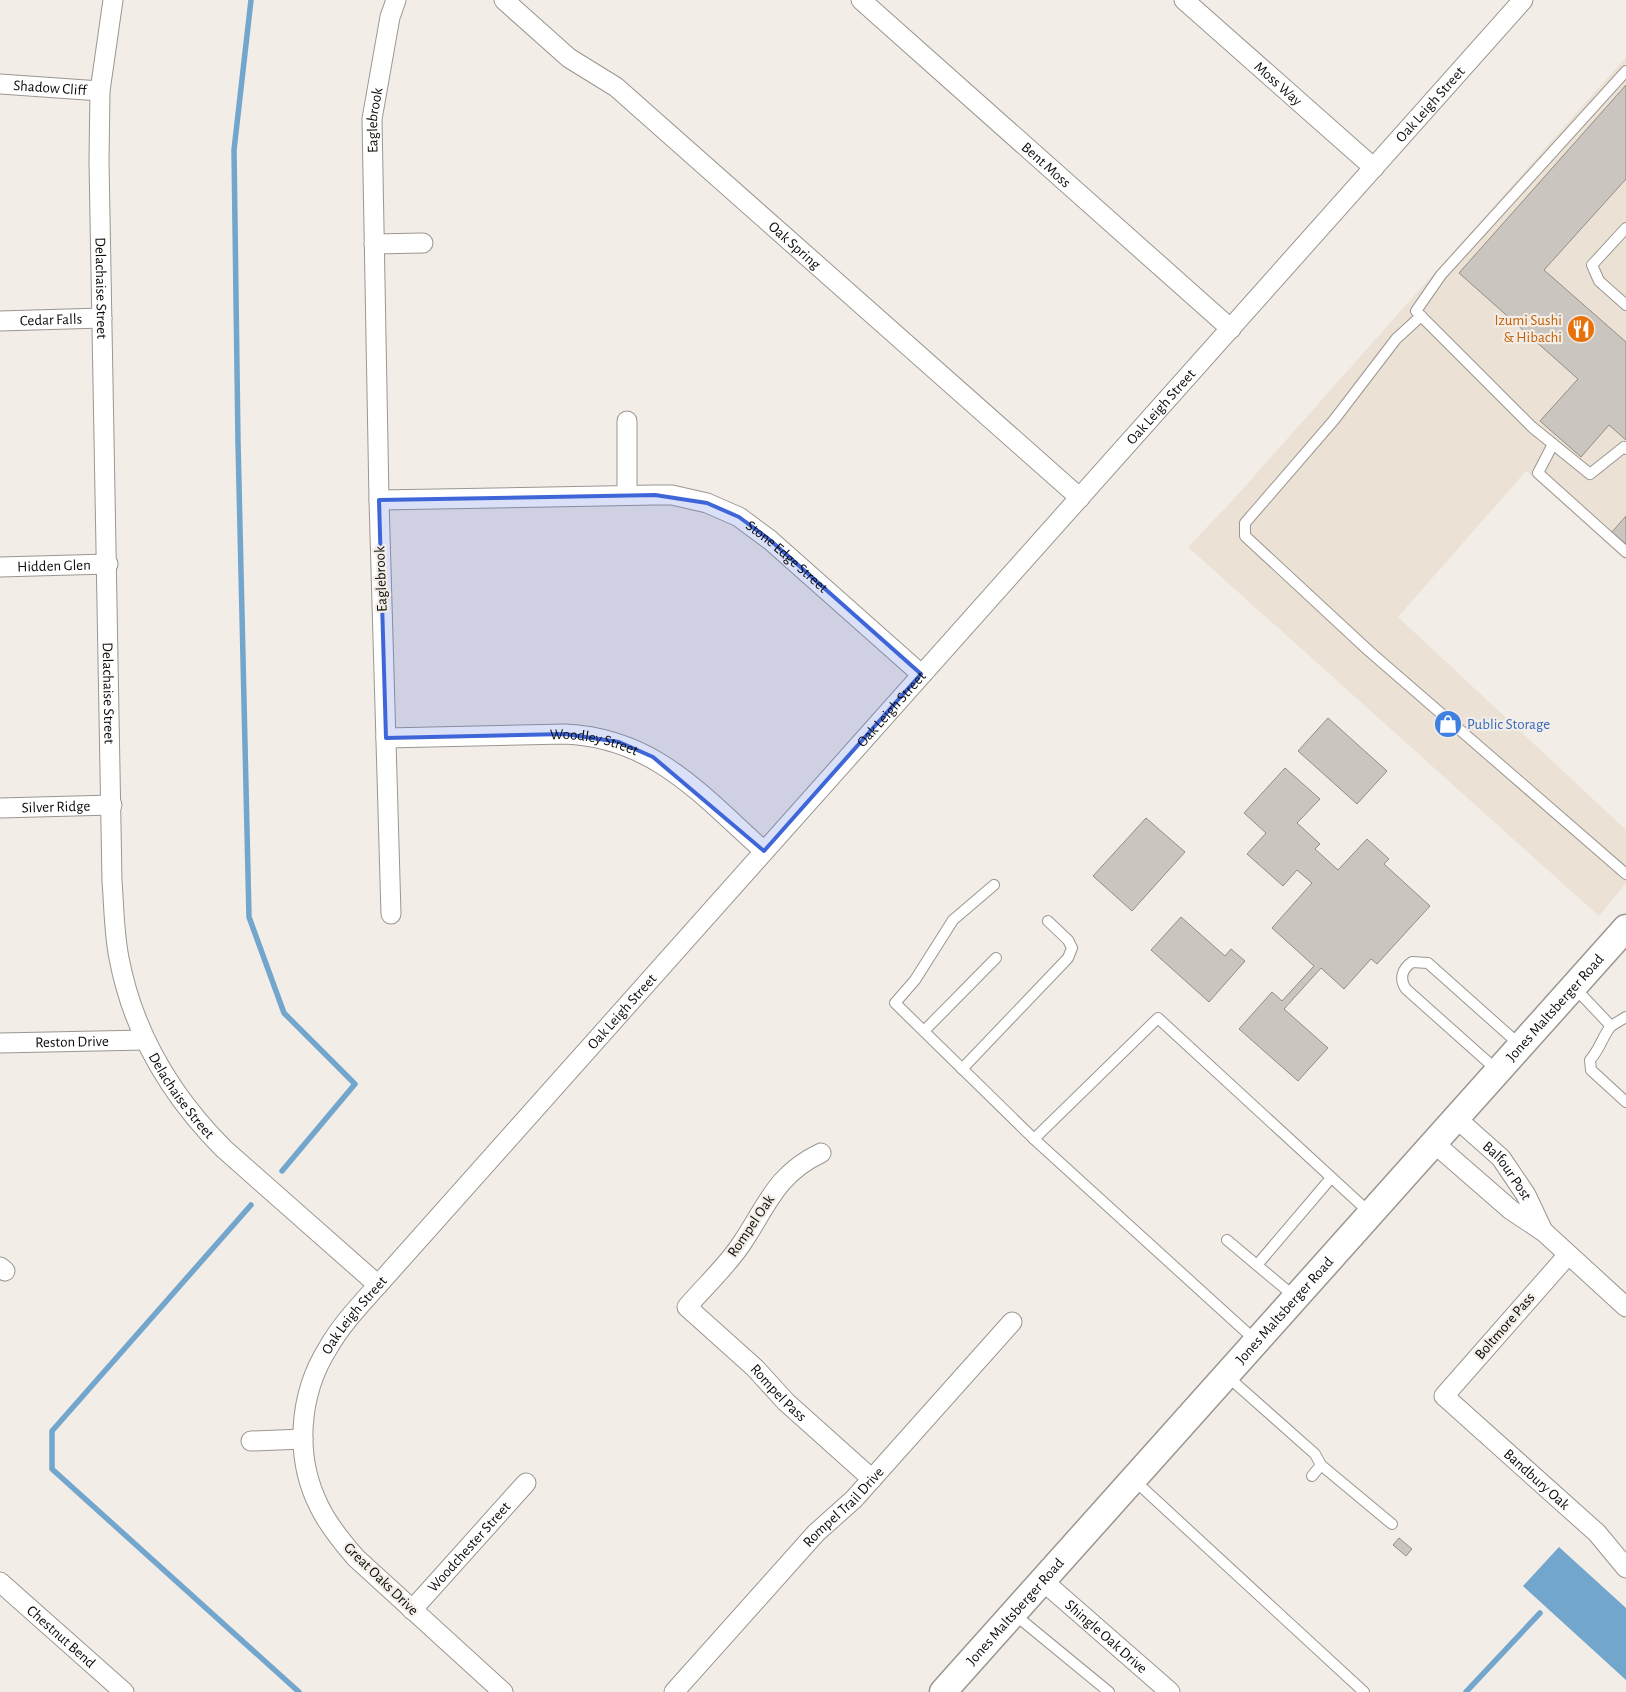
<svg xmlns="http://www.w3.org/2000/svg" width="1626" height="1692" font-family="'Alegreya Sans',sans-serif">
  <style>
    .built { fill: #ebe1d5 }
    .water { fill: #73a6cc }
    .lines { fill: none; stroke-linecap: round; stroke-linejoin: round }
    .stream { stroke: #73a6cc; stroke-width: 5.5 }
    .building { fill: #cac5bf; stroke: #928d87 }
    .lane-casing { stroke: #9b9690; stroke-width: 12 }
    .street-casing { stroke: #9b9690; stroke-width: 21 }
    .secondary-casing { stroke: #9b9690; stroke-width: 29 }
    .lane { stroke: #fff; stroke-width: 10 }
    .street { stroke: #fff; stroke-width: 19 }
    .secondary { stroke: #fff; stroke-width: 26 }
    .marked { fill: #3f66d8; fill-opacity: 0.2; stroke: #3f66d8; stroke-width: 4; stroke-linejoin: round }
    .labels { text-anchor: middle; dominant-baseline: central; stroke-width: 4.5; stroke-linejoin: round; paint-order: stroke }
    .street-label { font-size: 15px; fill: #0d0b09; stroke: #f3ede7 }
    .food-label { font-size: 15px; fill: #c56008; stroke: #f3ede7; text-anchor: end }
    .shop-label { font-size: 15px; fill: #366cbe; stroke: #f3ede7; text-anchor: start }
  </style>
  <rect width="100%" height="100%" fill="#f3ede7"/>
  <polygon class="built" points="1626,57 1626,561 1526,471 1398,617 1626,830 1626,883 1599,916 1188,547 1233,500"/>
  <polygon class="water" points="1559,1547 1626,1608 1626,1680 1523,1586"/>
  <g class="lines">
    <g class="stream">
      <polyline points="251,0 234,150 238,442 249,917 284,1013 355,1084 282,1171"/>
      <polyline points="251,1205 52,1431 52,1469 299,1692"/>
      <polyline points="1466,1692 1540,1613"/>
    </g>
  </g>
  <g class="building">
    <polygon points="1626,85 1626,179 1544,270 1626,342 1626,440 1609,425 1581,457 1540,421 1578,379 1459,273"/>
    <polygon points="1626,516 1626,544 1612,532"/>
    <polygon points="1328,718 1387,771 1357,804 1298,751"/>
    <polygon points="1285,768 1320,799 1297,823 1320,844 1315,849 1338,870 1367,839 1389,859 1384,864 1430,906 1377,964 1371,959 1344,989 1321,968 1284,1009 1328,1048 1298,1081 1239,1029 1272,992 1282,1001 1314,966 1272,928 1312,883 1297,870 1283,886 1247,854 1266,833 1244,813"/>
    <polygon points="1146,818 1185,852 1132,911 1093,876"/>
    <polygon points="1181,917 1225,956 1231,949 1245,961 1209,1002 1151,950"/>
    <polygon points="1399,1538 1412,1549 1406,1556 1393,1545"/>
  </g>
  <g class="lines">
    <defs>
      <g id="lane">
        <polyline points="1626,71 1441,275 1416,311 1532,427 1590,474 1624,447 1626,449"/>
        <polyline points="1626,228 1592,265 1599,281 1626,305"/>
        <polyline points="1421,316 1396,339 1334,420 1245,523 1245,536 1369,651 1626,874"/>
        <polyline points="1553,444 1538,473 1626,552"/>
        <polyline points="994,885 953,920 915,980 895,1003 1034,1139"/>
        <polyline points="1574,987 1611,1026 1626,1017"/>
        <path d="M1611,1026C1602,1037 1600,1049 1590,1060L1591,1070L1626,1102"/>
        <polyline points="924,1031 996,958"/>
        <polyline points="962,1069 1068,958 1072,948 1068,940 1048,921"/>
        <path d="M1498,1071L1406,989C1399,979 1402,969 1412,962L1428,963L1520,1045"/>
        <polyline points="1227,1240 1295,1297"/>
        <polyline points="1257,1265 1331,1178"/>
        <polyline points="1255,1340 1034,1139 1158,1018 1370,1213"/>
        <polyline points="1227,1376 1315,1454 1321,1465 1312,1476"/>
        <polyline points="1321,1465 1392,1524"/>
        <polyline points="1134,1480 1364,1692"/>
        <polyline points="1014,1614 1109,1692"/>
      </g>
      <g id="street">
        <path id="s1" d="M113,0L100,91L99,161L112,881C114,906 114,933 119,958C133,1032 171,1096 224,1149L378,1285"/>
        <path id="s2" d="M504,0L569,58L616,87L1080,498"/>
        <path id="s3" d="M861,0L1231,329"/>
        <path id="s4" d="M1184,0L1374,168"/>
        <path id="s5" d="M0,84L100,91"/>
        <polyline points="374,244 423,243"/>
        <path id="s6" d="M0,321L102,318"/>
        <polyline points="627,421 627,495"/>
        <path id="s7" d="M379,500L655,495H672L707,503L739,517L770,540L921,674"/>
        <path id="s8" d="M0,567L108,564"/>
        <path id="s9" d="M386,738L565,734C655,738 701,795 764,851"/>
        <path id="s10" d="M0,808L112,805"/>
        <path id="s11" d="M391,914L379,500L372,119L390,17L396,0"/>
        <path id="s12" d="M0,1043L145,1040"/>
        <path id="s13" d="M1456,1118L1501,1158L1526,1195L1543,1231"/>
        <polyline points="1434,1143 1511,1210 1544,1232 1626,1307"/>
        <path id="s14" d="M821,1153C776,1174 767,1206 742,1243C727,1266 705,1286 687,1307L755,1368L786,1402L872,1479"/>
        <path id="s15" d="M1567,1256L1444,1396L1597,1533L1626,1568"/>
        <polyline points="0,1267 5,1271"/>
        <polyline points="251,1441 303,1439"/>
        <path id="s16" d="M1043,1581L1170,1692"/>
        <path id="s17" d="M0,1582L124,1692"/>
        <path id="s18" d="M412,1610L526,1483"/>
        <path id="s19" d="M503,1692L356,1558C342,1542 328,1525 319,1506C294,1456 299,1394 328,1348C341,1325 360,1305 378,1285L1523,0"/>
        <path id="s20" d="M674,1692L816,1533L854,1499L1012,1322"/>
      </g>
      <g id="secondary">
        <path id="s21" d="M943,1692L1626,928"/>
      </g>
    </defs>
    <use href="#lane" class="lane-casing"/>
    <use href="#street" class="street-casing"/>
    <use href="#secondary" class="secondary-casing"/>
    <use href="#lane" class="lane"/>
    <use href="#street" class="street"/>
    <use href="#secondary" class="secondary"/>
  </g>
  <path class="marked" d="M655,495L707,503L739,517L770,540L921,674L764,851L653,757L619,742L565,734L386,738L379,500Z"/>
  <defs>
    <symbol id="restaurant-disc" viewBox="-11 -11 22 22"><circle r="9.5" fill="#e8710a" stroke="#f3ede7"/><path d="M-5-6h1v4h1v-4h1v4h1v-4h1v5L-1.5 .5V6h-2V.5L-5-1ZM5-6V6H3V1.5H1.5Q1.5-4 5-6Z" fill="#fff"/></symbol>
    <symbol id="shop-disc" viewBox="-11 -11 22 22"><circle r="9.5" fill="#3f7fe0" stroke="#f3ede7"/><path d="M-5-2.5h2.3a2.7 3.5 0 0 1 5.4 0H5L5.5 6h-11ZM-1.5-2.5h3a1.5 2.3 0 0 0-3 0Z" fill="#fff"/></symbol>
  </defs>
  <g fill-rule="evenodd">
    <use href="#restaurant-disc" x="1565" y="313" width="32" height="32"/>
    <use href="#shop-disc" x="1432" y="708" width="32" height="32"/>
  </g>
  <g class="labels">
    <g class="street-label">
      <text stroke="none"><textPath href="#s4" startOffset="126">Moss Way</textPath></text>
      <text stroke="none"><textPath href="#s5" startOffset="50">Shadow Cliff</textPath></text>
      <text stroke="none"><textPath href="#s19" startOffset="2090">Oak Leigh Street</textPath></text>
      <text stroke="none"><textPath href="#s11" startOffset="794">Eaglebrook</textPath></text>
      <text stroke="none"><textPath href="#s3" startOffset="248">Bent Moss</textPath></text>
      <text stroke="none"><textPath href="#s2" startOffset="381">Oak Spring</textPath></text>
      <text stroke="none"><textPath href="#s1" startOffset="289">Delachaise Street</textPath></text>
      <text stroke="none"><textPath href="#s6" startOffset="51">Cedar Falls</textPath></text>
      <text stroke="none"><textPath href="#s19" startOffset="1685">Oak Leigh Street</textPath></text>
      <text stroke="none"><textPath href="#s7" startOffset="426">Stone Edge Street</textPath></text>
      <text stroke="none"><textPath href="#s8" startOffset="54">Hidden Glen</textPath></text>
      <text transform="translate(381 579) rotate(-92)">Eaglebrook</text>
      <text stroke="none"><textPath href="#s1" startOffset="694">Delachaise Street</textPath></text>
      <text stroke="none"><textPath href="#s19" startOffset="1280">Oak Leigh Street</textPath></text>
      <text stroke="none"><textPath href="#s9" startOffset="209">Woodley Street</textPath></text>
      <text stroke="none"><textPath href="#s10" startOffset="56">Silver Ridge</textPath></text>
      <text stroke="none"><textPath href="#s21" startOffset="918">Jones Maltsberger Road</textPath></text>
      <text stroke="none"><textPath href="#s19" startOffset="875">Oak Leigh Street</textPath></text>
      <text stroke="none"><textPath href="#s12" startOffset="72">Reston Drive</textPath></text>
      <text stroke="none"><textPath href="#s1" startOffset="1112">Delachaise Street</textPath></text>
      <text stroke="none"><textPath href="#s13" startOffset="74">Balfour Post</textPath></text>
      <text transform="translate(751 1226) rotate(-56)">Rompel Oak</text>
      <text stroke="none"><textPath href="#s21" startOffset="512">Jones Maltsberger Road</textPath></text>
      <text stroke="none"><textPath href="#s19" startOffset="470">Oak Leigh Street</textPath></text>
      <text transform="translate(1505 1326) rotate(-49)">Boltmore Pass</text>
      <text stroke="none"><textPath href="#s14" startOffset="332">Rompel Pass</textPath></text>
      <text stroke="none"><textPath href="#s15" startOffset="311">Bandbury Oak</textPath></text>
      <text stroke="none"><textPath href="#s20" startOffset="251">Rompel Trail Drive</textPath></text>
      <text stroke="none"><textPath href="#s18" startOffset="85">Woodchester Street</textPath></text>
      <text transform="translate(381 1579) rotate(44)">Great Oaks Drive</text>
      <text stroke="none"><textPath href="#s21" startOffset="108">Jones Maltsberger Road</textPath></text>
      <text stroke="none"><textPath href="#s16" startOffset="84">Shingle Oak Drive</textPath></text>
      <text stroke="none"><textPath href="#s17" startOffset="82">Chestnut Bend</textPath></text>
    </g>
    <g class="food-label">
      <text x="1562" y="320">Izumi Sushi<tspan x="1562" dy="17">&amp; Hibachi</tspan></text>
    </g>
    <g class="shop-label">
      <text x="1467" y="724">Public Storage</text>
    </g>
  </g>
</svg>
